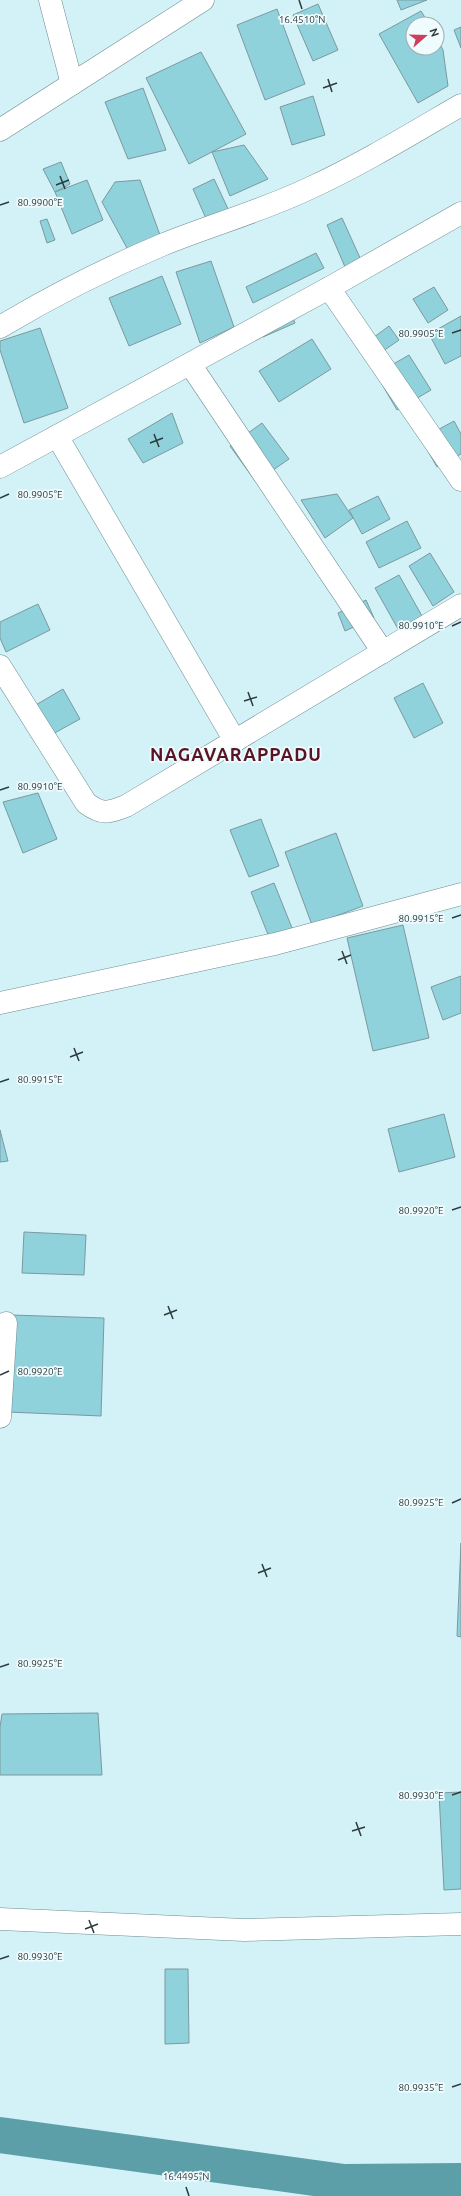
<svg xmlns="http://www.w3.org/2000/svg" width="461" height="2196" font-family="Ubuntu,sans-serif">
  <style>
    .lines { fill: none; stroke-linecap: round; stroke-linejoin: round }
    .canal { stroke: #5d9fa9; stroke-width: 36 }
    .building { fill: #8fd2dc; stroke: #7c999e }
    .street-casing { stroke: #6f8c91; stroke-width: 23 }
    .secondary-casing { stroke: #6f8c91; stroke-width: 23 }
    .highway-casing { stroke: #6f8c91; stroke-width: 23 }
    .street { stroke: #fff; stroke-width: 22 }
    .secondary { stroke: #fff; stroke-width: 22 }
    .highway { stroke: #fff; stroke-width: 22 }
    .ticks { fill: none; stroke: #2e3a3c; stroke-width: 1.5 }
    .labels { text-anchor: middle; dominant-baseline: central; stroke-width: 3.5; stroke-linejoin: round; paint-order: stroke }
    .district-label { font-size: 18px; font-weight: bold; letter-spacing: 1px; fill: #591424; stroke: #effbfd }
    .ticks-label { font-size: 10px; text-anchor: middle; fill: #2e3a3c; stroke: #effbfd; stroke-width: 3.5; stroke-linejoin: round; paint-order: stroke }
  </style>
  <rect width="100%" height="100%" fill="#d2f2f7"/>
  <g class="lines">
    <polyline class="canal" points="0,2135 344,2182 461,2181"/>
  </g>
  <g class="building">
    <polygon points="397,0 427,0 401,10"/>
    <polygon points="318,4 338,50 313,61 293,15"/>
    <polygon points="277,9 305,84 265,100 237,25"/>
    <polygon points="421,11 429,24 413,24 413,48 437,48 437,39 443,50 448,86 418,103 379,34"/>
    <polygon points="461,27 461,48 454,30"/>
    <polygon points="201,52 246,134 189,164 146,78"/>
    <polygon points="143,88 166,150 128,159 105,102"/>
    <polygon points="313,96 325,135 292,145 280,107"/>
    <polygon points="244,145 268,179 230,196 212,152"/>
    <polygon points="61,162 70,184 55,192 43,169"/>
    <polygon points="214,179 230,213 208,223 193,189"/>
    <polygon points="87,180 103,220 72,234 55,192"/>
    <polygon points="140,180 160,235 128,250 102,202 115,182"/>
    <polygon points="342,218 361,260 345,267 327,225"/>
    <polygon points="47,219 55,240 47,243 40,221"/>
    <polygon points="316,253 324,268 253,303 246,287"/>
    <polygon points="211,261 234,327 200,343 176,272"/>
    <polygon points="162,276 181,324 129,346 109,298"/>
    <polygon points="434,287 448,310 428,323 413,299"/>
    <polygon points="291,313 295,323 263,337 259,328"/>
    <polygon points="461,316 461,356 445,364 429,334"/>
    <polygon points="389,326 399,340 376,356 366,343"/>
    <polygon points="40,328 68,408 24,423 0,350 0,341"/>
    <polygon points="312,339 331,369 279,402 259,371"/>
    <polygon points="409,355 431,390 397,410 376,374"/>
    <polygon points="172,413 183,443 143,463 128,439"/>
    <polygon points="454,421 461,434 461,454 437,467 421,439"/>
    <polygon points="262,423 289,459 256,482 230,446"/>
    <polygon points="337,494 353,518 325,538 301,500"/>
    <polygon points="378,496 390,519 362,534 349,510"/>
    <polygon points="407,521 421,548 379,568 366,542"/>
    <polygon points="430,553 454,592 433,606 409,566"/>
    <polygon points="399,575 422,616 398,629 375,588"/>
    <polygon points="366,600 374,618 345,631 338,613"/>
    <polygon points="38,604 50,630 6,652 0,638 0,622"/>
    <polygon points="423,683 443,723 414,738 394,698"/>
    <polygon points="63,689 80,719 51,735 34,706"/>
    <polygon points="38,793 57,839 23,853 3,802"/>
    <polygon points="261,819 279,866 249,877 230,830"/>
    <polygon points="336,833 363,906 312,925 285,852"/>
    <polygon points="274,883 294,933 271,942 251,892"/>
    <polygon points="403,925 429,1038 373,1051 347,938"/>
    <polygon points="461,976 461,1013 443,1020 431,987"/>
    <polygon points="444,1114 455,1157 399,1172 388,1129"/>
    <polygon points="0,1130 8,1161 0,1162"/>
    <polygon points="24,1232 86,1235 84,1275 22,1273"/>
    <polygon points="11,1315 104,1318 101,1416 8,1412"/>
    <polygon points="461,1543 461,1637 457,1636"/>
    <polygon points="98,1713 102,1775 0,1775 0,1727 2,1714"/>
    <polygon points="461,1792 461,1889 444,1890 439,1793"/>
    <polygon points="165,1969 188,1969 189,2043 165,2044"/>
  </g>
  <g class="lines">
    <defs>
      <g id="street">
        <polyline points="50,0 72,84"/>
        <polyline points="329,288 461,480"/>
        <path d="M0,327C52,296 107,268 162,245C211,225 262,211 310,188C362,164 411,134 461,105"/>
        <polyline points="190,364 383,652"/>
        <polyline points="57,436 235,741"/>
        <polyline points="0,467 329,288 461,213"/>
        <path d="M0,666L86,803C102,815 108,813 126,806L461,605"/>
        <polyline points="0,1003 275,944 461,894"/>
        <polyline points="0,1417 6,1323"/>
      </g>
      <polyline id="secondary" points="0,1919 244,1930 461,1924"/>
      <polyline id="highway" points="0,130 203,0"/>
    </defs>
    <use href="#street" class="street-casing"/>
    <use href="#secondary" class="secondary-casing"/>
    <use href="#highway" class="highway-casing"/>
    <use href="#street" class="street"/>
    <use href="#secondary" class="secondary"/>
    <use href="#highway" class="highway"/>
  </g>
  <path class="ticks" d="M299,0L302,9M328,79L332,92M323,88L337,83M60,176L65,189M56,185L69,180M0,205L9,202M452,333L461,330M154,434L159,447M150,443L163,438M0,498L9,494M452,626L461,622M248,692L253,706M244,701L257,697M0,790L9,787M452,918L461,915M342,951L347,964M338,960L351,955M74,1048L79,1061M70,1057L83,1052M0,1082L9,1079M452,1210L461,1207M168,1306L173,1319M164,1315L177,1310M0,1375L9,1371M452,1503L461,1499M262,1564L267,1577M258,1573L271,1568M0,1667L9,1664M452,1795L461,1792M356,1822L361,1836M352,1831L365,1827M89,1920L94,1933M85,1929L98,1924M0,1959L9,1956M452,2087L461,2084M186,2187L189,2196"/>
  <g class="labels">
    <g class="district-label">
      <text x="236" y="754">NAGAVARAPPADU</text>
    </g>
  </g>
  <g class="ticks-label">
    <text x="302" y="23">16.4510°N</text>
    <text x="40" y="206">80.9900°E</text>
    <text x="421" y="337">80.9905°E</text>
    <text x="40" y="498">80.9905°E</text>
    <text x="421" y="629">80.9910°E</text>
    <text x="40" y="790">80.9910°E</text>
    <text x="421" y="922">80.9915°E</text>
    <text x="40" y="1083">80.9915°E</text>
    <text x="421" y="1214">80.9920°E</text>
    <text x="40" y="1375">80.9920°E</text>
    <text x="421" y="1506">80.9925°E</text>
    <text x="40" y="1667">80.9925°E</text>
    <text x="421" y="1799">80.9930°E</text>
    <text x="40" y="1960">80.9930°E</text>
    <text x="421" y="2091">80.9935°E</text>
    <text x="186" y="2180">16.4495°N</text>
  </g>
  <g transform="translate(425 36) rotate(70)"><circle r="19" fill="#effbfd" stroke="#a2aeb0"/>
  <path d="M0-3L7 15L0 10L-7 15Z" fill="#cd3d5d"/>
  <text y="-6" font-size="11" font-weight="bold" text-anchor="middle" fill="#2e3a3c">N</text>
  </g>
</svg>
